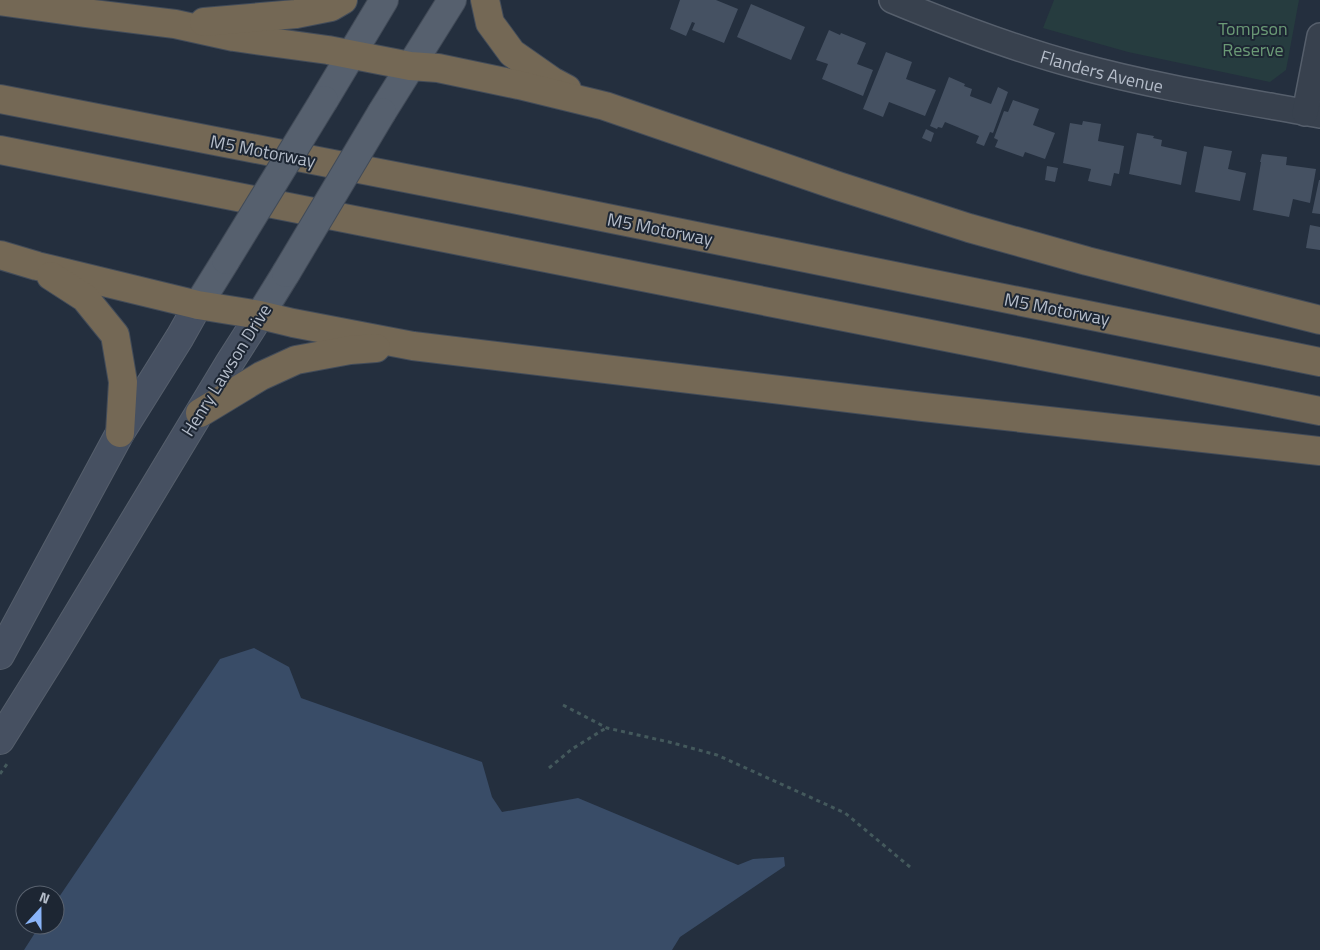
<svg xmlns="http://www.w3.org/2000/svg" width="1320" height="950" font-family="'Titillium Web',sans-serif">
  <style>
    .green { fill: #263c3f }
    .water { fill: #394c67 }
    .building { fill: #455162 }
    .lines { fill: none; stroke-linecap: round; stroke-linejoin: round }
    .street-casing { stroke: #565f6c; stroke-width: 28 }
    .secondary-casing { stroke: #565f6c; stroke-width: 30 }
    .primary-casing { stroke: #414a57; stroke-width: 30 }
    .highway-casing { stroke: #434c59; stroke-width: 30 }
    .path { stroke: #44595c; stroke-width: 3; stroke-dasharray: 4 4; stroke-linecap: butt }
    .street { stroke: #38414e; stroke-width: 25 }
    .secondary { stroke: #465061; stroke-width: 28 }
    .primary { stroke: #56606e; stroke-width: 28 }
    .highway { stroke: #746855; stroke-width: 28 }
    .primary-bridge-casing { stroke: #414a57; stroke-width: 30; stroke-linecap: butt }
    .primary-bridge { stroke: #56606e; stroke-width: 28 }
    .labels { text-anchor: middle; dominant-baseline: central; stroke-width: 4; stroke-linejoin: round; paint-order: stroke }
    .park-label { font-size: 18px; fill: #6b9a76; stroke: #1d2633 }
    .street-label { font-size: 18px; fill: #b4bcc9; stroke: #1d2633 }
  </style>
  <rect width="100%" height="100%" fill="#242f3e"/>
  <polygon class="green" points="1054,0 1299,0 1286,70 1270,82 1128,52 1043,28"/>
  <polygon class="water" points="254,648 289,667 301,698 482,762 492,797 502,812 578,798 738,865 753,859 784,857 785,866 680,937 672,950 24,950 40,925 55,925 55,903 220,659"/>
  <g class="building">
    <polygon points="680,0 716,0 738,9 724,43 692,30 695,23 692,22 686,36 670,29"/>
    <polygon points="751,4 805,27 791,60 737,37"/>
    <polygon points="829,30 840,35 841,33 866,43 857,64 873,70 863,96 822,79 828,64 816,60"/>
    <polygon points="886,52 912,62 906,79 936,90 925,116 889,102 883,117 863,109"/>
    <polygon points="949,77 965,84 964,86 972,89 970,96 991,104 998,87 1008,92 993,133 990,132 984,146 976,143 979,136 945,122 942,128 938,127 937,129 930,126"/>
    <polygon points="1013,100 1039,109 1033,125 1055,133 1045,159 1025,152 1023,157 995,147 998,140 994,138 1004,111 1008,112"/>
    <polygon points="1083,121 1101,124 1098,141 1124,146 1119,174 1114,173 1111,186 1088,181 1091,169 1063,163 1070,123 1082,125"/>
    <polygon points="926,129 934,133 931,142 922,138"/>
    <polygon points="1137,133 1154,136 1153,138 1162,140 1161,146 1187,152 1181,185 1129,174"/>
    <polygon points="1204,146 1232,151 1228,169 1246,173 1240,201 1195,192"/>
    <polygon points="1262,154 1287,157 1286,165 1316,169 1310,203 1293,199 1289,217 1253,210 1261,162 1260,162"/>
    <polygon points="1047,166 1058,168 1055,182 1045,180"/>
    <polygon points="1319,180 1320,180 1320,214 1312,213"/>
    <polygon points="1310,225 1320,227 1320,250 1306,248"/>
  </g>
  <g class="lines">
    <defs>
      <g id="street">
        <path id="s1" d="M892,0C952,25 1012,48 1075,65C1155,87 1238,100 1320,115"/>
        <polyline points="1305,113 1320,36"/>
      </g>
      <g id="secondary">
        <polyline points="0,655 120,433 180,337 198,305"/>
        <polyline points="0,740 55,652 230,362 260,315"/>
      </g>
      <g id="primary">
        <polyline points="324,100 384,0"/>
        <polyline points="382,112 452,0"/>
        <polyline points="198,305 226,260"/>
        <polyline points="260,315 286,273"/>
      </g>
      <g id="highway">
        <polyline points="485,0 490,23 512,53 552,81 567,89"/>
        <polyline points="0,1 85,13 175,24 234,37 328,50 410,66 438,68 519,85 605,106 838,186 969,228 1087,261 1320,320"/>
        <polyline points="204,22 296,14 331,7 343,0"/>
        <polyline points="0,99 518,200 1320,362"/>
        <polyline points="0,150 1320,411"/>
        <polyline points="0,255 37,266 198,305 260,315 293,323 413,346 923,407 1320,451"/>
        <polyline points="51,276 85,298 115,335 123,382 120,433"/>
        <polyline points="200,413 261,376 296,360 350,350 376,348"/>
      </g>
    </defs>
    <use href="#street" class="street-casing"/>
    <use href="#secondary" class="secondary-casing"/>
    <use href="#primary" class="primary-casing"/>
    <use href="#highway" class="highway-casing"/>
    <g class="path">
      <polyline points="563,705 607,728 669,742 717,755 845,813 910,867"/>
      <polyline points="549,768 572,749 606,728"/>
      <polyline points="0,774 7,764"/>
    </g>
    <use href="#street" class="street"/>
    <use href="#secondary" class="secondary"/>
    <use href="#primary" class="primary"/>
    <use href="#highway" class="highway"/>
    <defs>
      <g id="primary-bridge">
        <polyline points="226,260 324,100"/>
        <polyline points="286,273 382,112"/>
      </g>
    </defs>
    <use href="#primary-bridge" class="primary-bridge-casing"/>
    <use href="#primary-bridge" class="primary-bridge"/>
  </g>
  <g class="labels">
    <g class="park-label">
      <text x="1253" y="28">Tompson<tspan x="1253" dy="21">Reserve</tspan></text>
    </g>
    <g class="street-label">
      <text stroke="none"><textPath href="#s1" startOffset="222">Flanders Avenue</textPath></text>
      <text transform="translate(263 151) rotate(11)">M5 Motorway</text>
      <text transform="translate(660 229) rotate(11)">M5 Motorway</text>
      <text transform="translate(1057 309) rotate(11)">M5 Motorway</text>
      <text transform="translate(226 370) rotate(-58)">Henry Lawson Drive</text>
    </g>
  </g>
  <g transform="translate(40 910) rotate(21)"><circle r="24" fill="#1d2633" stroke="#59626f"/>
  <path d="M0-4L9 19L0 12L-9 19Z" fill="#8ab4f8"/>
  <text y="-8" font-size="14" font-weight="bold" text-anchor="middle" fill="#b4bcc9">N</text>
  </g>
</svg>
